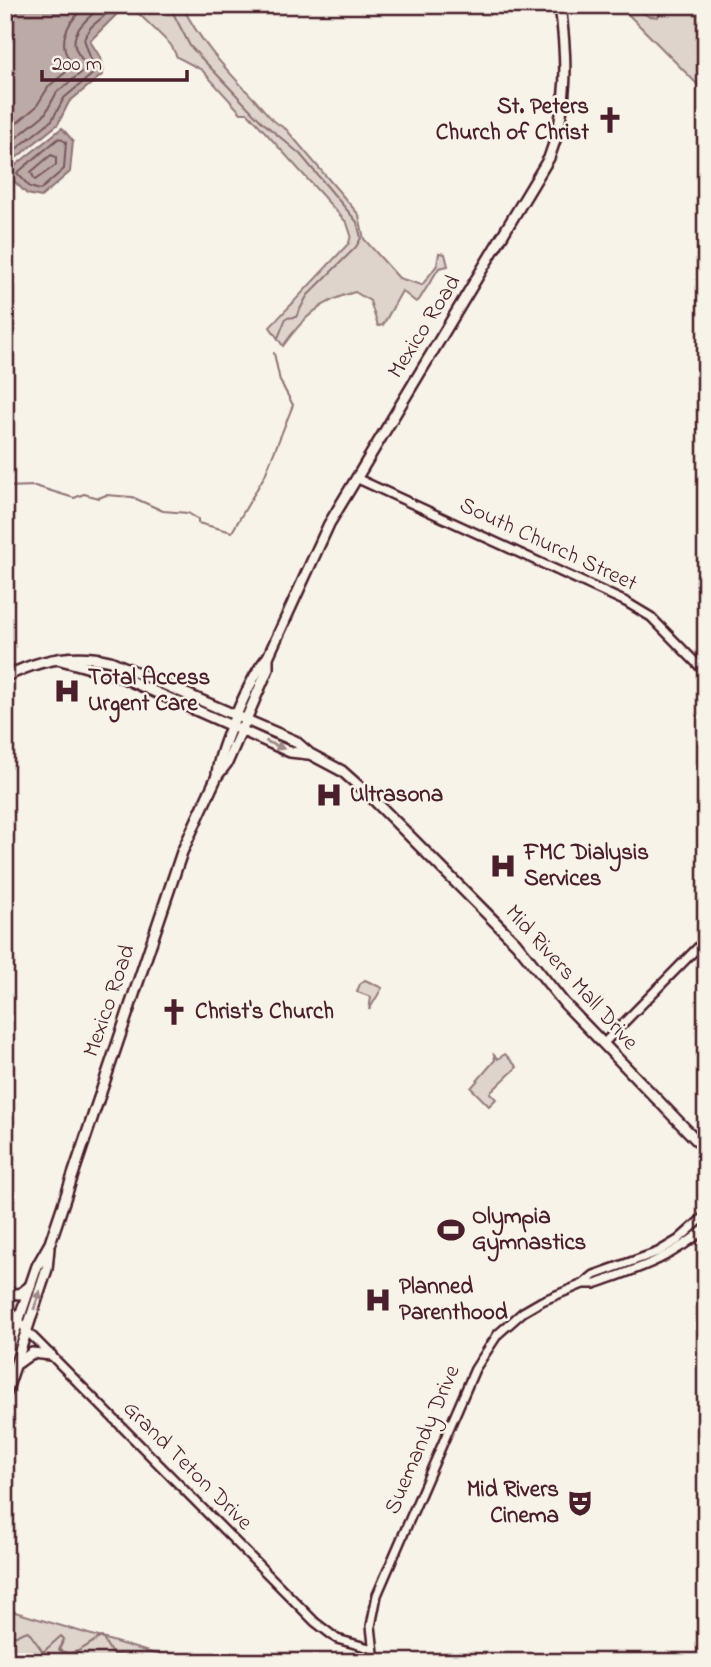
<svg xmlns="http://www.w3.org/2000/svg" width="711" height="1667" font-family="'Indie Flower',sans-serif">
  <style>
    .green { fill: #ded4cc; stroke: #947a7c; stroke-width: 2 }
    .water { fill: #bcaaa7; stroke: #8e7275; stroke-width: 2 }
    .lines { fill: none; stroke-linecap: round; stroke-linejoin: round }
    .shore { stroke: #78575d; stroke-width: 2 }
    .stream { stroke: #8e7275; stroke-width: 2 }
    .minor-casing { stroke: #4a1f2b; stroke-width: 12 }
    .major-casing { stroke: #4a1f2b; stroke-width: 14 }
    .minor { stroke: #f7f3e8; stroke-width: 7 }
    .major { stroke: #f7f3e8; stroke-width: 9 }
    .oneway { fill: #a0898a }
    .labels { text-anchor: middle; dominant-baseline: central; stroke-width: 5; stroke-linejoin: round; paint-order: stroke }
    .poi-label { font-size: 23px; font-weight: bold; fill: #4a1f2b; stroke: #f7f3e8; text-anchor: start }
    .street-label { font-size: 23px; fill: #4a1f2b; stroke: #f7f3e8 }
  </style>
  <rect width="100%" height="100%" fill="#f7f3e8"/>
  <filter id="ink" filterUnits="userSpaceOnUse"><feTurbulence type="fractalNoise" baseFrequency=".0143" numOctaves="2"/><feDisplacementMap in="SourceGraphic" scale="14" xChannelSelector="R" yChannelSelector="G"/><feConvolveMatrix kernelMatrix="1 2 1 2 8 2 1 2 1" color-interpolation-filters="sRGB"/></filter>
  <g filter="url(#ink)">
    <g class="green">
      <path d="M126,5H182C200,43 227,70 255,100C266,112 271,121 286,129L359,215L364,239L399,278L422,285L437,265L439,253L445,254L448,266L439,268L419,300L416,302L402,291L383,325L378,326L370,301L355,292C320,301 303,318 283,346L270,327L349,243L351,235L347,223L248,113H241L202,70L177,57L171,45L135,10L123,9Z"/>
      <polygon points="631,5 648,16 658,17 662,5 706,5 706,93 621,7"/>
      <polygon points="365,980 382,988 369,1010 371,997 357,992 360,984"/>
      <polygon points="505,1054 517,1067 490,1093 496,1099 489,1106 471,1088 495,1060 494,1055 498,1059"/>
      <polygon points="5,1609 182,1662 60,1662 5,1654"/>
    </g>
    <g class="water">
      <polygon points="5,5 126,5 90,41 100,57 103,74 69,102 58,124 5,167"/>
      <polygon points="62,128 73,141 70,172 41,197 27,194 6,173"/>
    </g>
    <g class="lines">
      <g class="shore">
        <path d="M5,133L36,107L49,86L72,67C71,61 67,57 65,51C60,31 74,17 87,5"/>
        <polygon points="59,138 66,142 64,169 40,190 30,187 17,173"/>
        <path d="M5,147L45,114L57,92L86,69C85,61 80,58 76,50C68,31 91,16 103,5"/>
        <polygon points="51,155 56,157 56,165 35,180 31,172"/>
        <polyline points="5,158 52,120 64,98 95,72 84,39 91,27 117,5"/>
      </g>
      <g class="stream">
        <polyline points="169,5 190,46 261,121 300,154 357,222 361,238 356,247 307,296 296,317 286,318 278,338"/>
        <polyline points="5,487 35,486 74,498 84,494 99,498 106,495 132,497 163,511 188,513 198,519 198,523 232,532 265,475 293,405 280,381 274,353"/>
        <path d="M5,1634L11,1637L28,1631L43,1652L61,1636L64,1639L59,1650C77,1659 87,1643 102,1637L112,1654L133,1656L145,1662"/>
      </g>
      <defs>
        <g id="minor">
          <polyline points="356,478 626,602 651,617 706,673"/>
          <polyline points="603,1044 706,939"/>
          <path d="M585,1284H595C639,1268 670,1259 706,1228"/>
          <polyline points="5,1304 27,1331 315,1622 337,1639 373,1649"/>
          <polyline points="375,1662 371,1626 377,1595 475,1369 498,1334 523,1312 542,1301 583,1284 594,1275 658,1252 678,1240 706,1215"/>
        </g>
        <g id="major">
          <polyline points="61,660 119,676 290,752 308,754"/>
          <path d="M5,677C38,660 74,652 110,661L295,741L310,754L342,771L370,796L516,943L564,1003L706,1150"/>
          <path d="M217,776C217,753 252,673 268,657"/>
          <polyline points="5,1293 20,1294 30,1286"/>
          <path d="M5,1360L37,1266L50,1243L182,852L217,776L227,763L268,669V657L329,524L549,158C569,107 567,59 560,5"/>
          <polyline points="18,1363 32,1353 51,1355"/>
          <polyline points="5,1396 47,1269 49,1248"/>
        </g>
      </defs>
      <use href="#minor" class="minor-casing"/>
      <use href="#major" class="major-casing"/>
      <use href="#minor" class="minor"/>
      <use href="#major" class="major"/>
    </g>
    <defs><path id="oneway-solid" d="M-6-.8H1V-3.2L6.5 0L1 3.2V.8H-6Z" transform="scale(1.75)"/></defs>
    <g class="oneway">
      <use href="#oneway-solid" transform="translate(275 745) rotate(23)"/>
      <use href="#oneway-solid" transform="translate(37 1300) rotate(-72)"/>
    </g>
  </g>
  <defs>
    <symbol id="church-bare" viewBox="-9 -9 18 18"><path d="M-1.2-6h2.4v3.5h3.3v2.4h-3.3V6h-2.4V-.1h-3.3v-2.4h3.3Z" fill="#4a1f2b" stroke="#f7f3e8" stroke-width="2.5" paint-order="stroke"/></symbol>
    <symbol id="hospital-bare" viewBox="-9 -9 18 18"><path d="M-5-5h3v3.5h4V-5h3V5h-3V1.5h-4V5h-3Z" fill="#4a1f2b" stroke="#f7f3e8" stroke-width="2.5" paint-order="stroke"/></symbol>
    <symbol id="stadium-bare" viewBox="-9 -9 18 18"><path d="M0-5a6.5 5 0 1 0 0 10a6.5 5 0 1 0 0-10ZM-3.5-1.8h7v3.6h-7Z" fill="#4a1f2b" stroke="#f7f3e8" stroke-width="2.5" paint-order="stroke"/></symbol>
    <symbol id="theatre-bare" viewBox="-9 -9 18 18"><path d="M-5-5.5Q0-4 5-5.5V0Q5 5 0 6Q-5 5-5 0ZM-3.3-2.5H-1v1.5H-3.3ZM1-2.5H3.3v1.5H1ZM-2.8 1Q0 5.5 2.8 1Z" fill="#4a1f2b" stroke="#f7f3e8" stroke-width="2.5" paint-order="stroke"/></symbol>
  </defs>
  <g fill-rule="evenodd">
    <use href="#church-bare" x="591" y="101" width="38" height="38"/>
    <use href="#hospital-bare" x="48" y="672" width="38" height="38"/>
    <use href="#hospital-bare" x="310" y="776" width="38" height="38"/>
    <use href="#hospital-bare" x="484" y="847" width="38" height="38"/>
    <use href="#church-bare" x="155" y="993" width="38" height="38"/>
    <use href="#stadium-bare" x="432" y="1211" width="38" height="38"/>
    <use href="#hospital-bare" x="359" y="1281" width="38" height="38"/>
    <use href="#theatre-bare" x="561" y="1484" width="38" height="38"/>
  </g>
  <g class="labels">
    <g class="poi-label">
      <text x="589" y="107" text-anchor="end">St. Peters<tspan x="589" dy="26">Church of Christ</tspan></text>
      <text x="88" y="678">Total Access<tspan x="88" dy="26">Urgent Care</tspan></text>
      <text x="350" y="795">Ultrasona</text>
      <text x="524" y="853">FMC Dialysis<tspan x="524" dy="26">Services</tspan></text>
      <text x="195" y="1012">Christ's Church</text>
      <text x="472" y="1217">Olympia<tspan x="472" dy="26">Gymnastics</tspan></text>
      <text x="399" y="1287">Planned<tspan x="399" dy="26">Parenthood</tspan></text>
      <text x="559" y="1490" text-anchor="end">Mid Rivers<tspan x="559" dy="26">Cinema</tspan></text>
    </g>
    <g class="street-label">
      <text transform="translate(425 327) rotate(-58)">Mexico Road</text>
      <text transform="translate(548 545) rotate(25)">South Church Street</text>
      <text transform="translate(571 978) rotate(48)">Mid Rivers Mall Drive</text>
      <text transform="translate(110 1001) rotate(-71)">Mexico Road</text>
      <text transform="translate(423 1440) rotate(-67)">Suemandy Drive</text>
      <text transform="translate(187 1466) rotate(45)">Grand Teton Drive</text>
    </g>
  </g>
  <rect width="711" height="1667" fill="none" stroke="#f7f3e8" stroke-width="28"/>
  <rect x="14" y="14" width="683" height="1639" fill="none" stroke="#4a1f2b" stroke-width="2.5" filter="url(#ink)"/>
  <path d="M42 70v10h145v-10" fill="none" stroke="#4a1f2b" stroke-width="3.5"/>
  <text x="52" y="70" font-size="21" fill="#4a1f2b" stroke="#f7f3e8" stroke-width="5" paint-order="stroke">200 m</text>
</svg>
